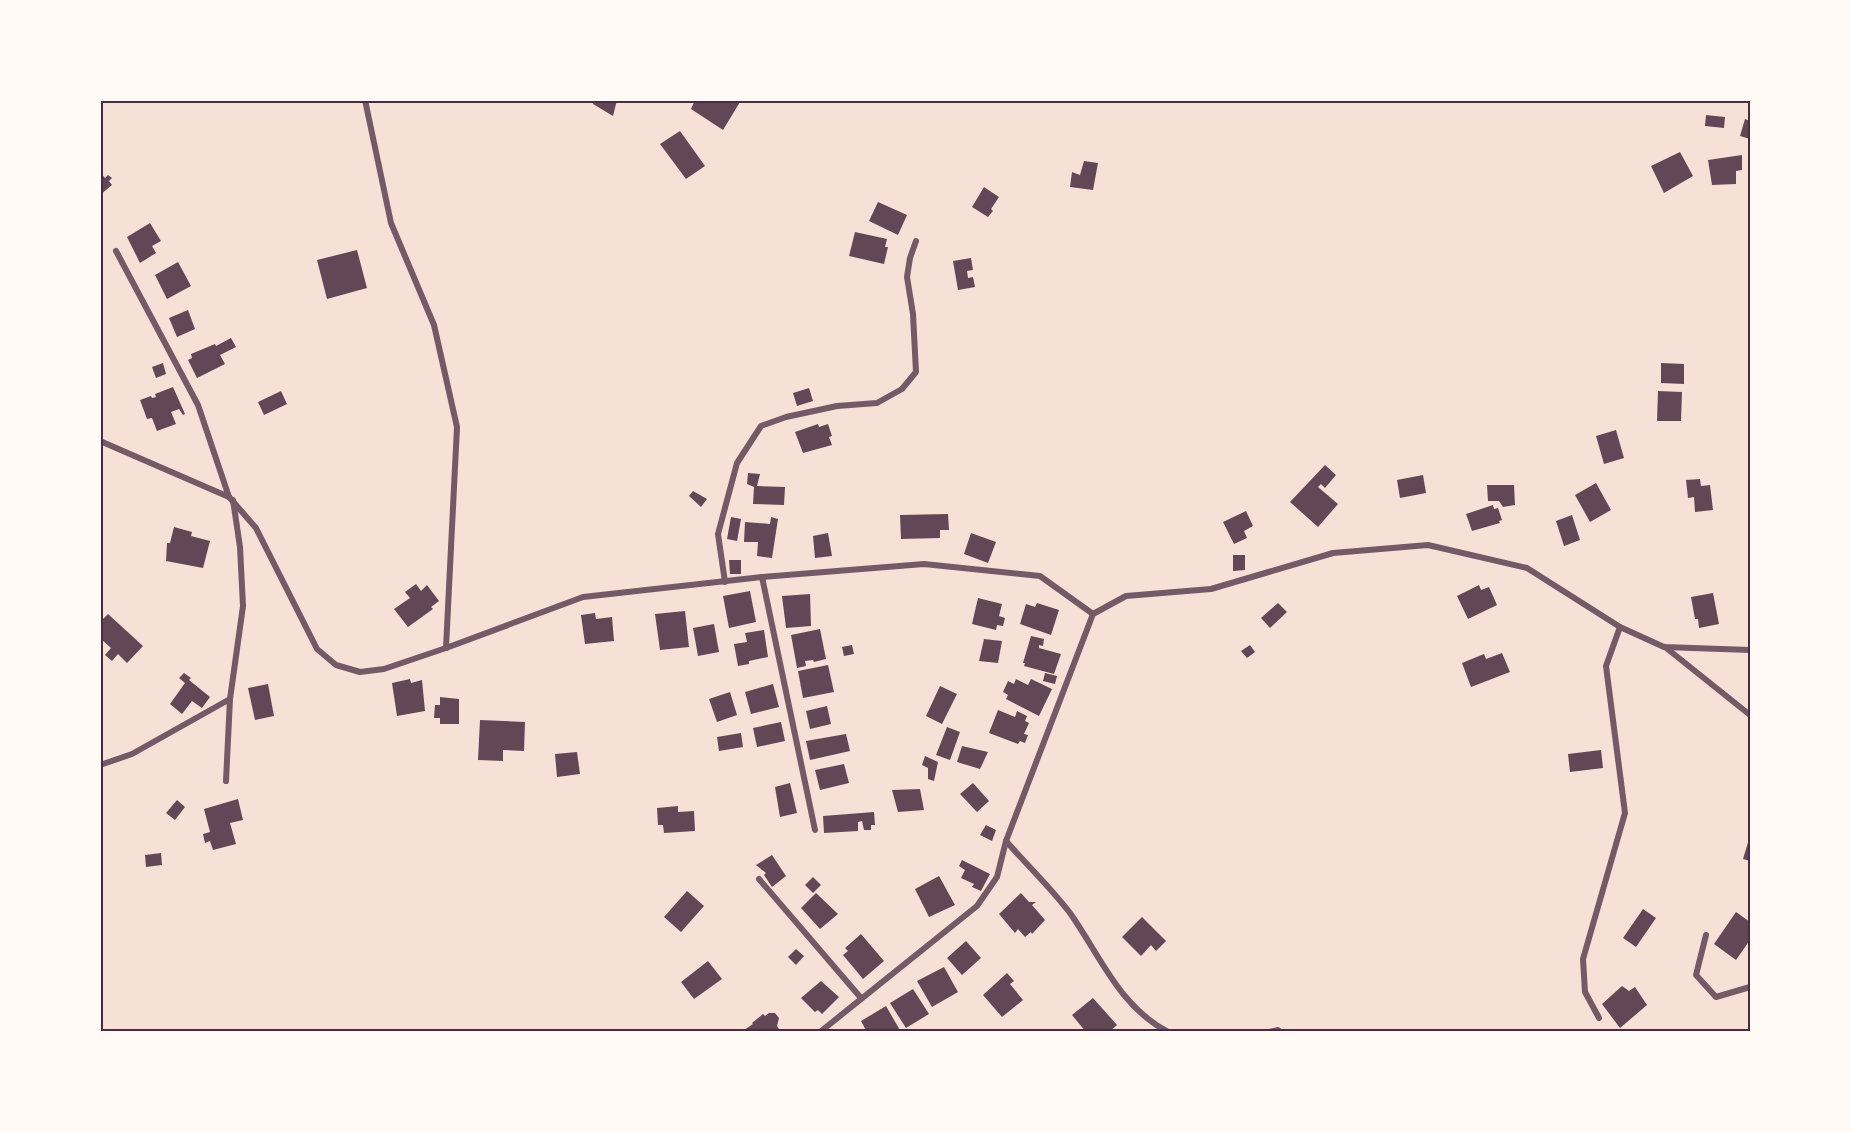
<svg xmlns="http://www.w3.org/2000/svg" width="1851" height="1132" font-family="'Fira Sans Condensed',sans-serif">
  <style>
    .building { fill: #644757 }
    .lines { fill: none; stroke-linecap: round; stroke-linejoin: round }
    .minor { stroke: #755966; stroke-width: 6 }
    .neatline { fill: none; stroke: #4a2c40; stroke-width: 2 }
  </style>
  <rect width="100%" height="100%" fill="#f7e1d7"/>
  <g class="building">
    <polygon points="594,100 617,100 613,116 593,104"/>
    <polygon points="695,100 737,100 740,102 723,130 691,109"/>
    <polygon points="1706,115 1725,117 1724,128 1705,126"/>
    <polygon points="1745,119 1750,121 1750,139 1740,136"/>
    <polygon points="680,131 705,166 686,179 660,144"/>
    <polygon points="1680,152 1693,176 1664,193 1651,166"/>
    <polygon points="1742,155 1742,170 1736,171 1736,184 1712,185 1708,160"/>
    <polygon points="1084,161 1098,163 1093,190 1070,187 1072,172 1080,175"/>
    <polygon points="100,172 105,178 108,175 112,178 109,181 112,185 100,195"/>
    <polygon points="984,187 999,197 991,209 993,211 988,217 972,207"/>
    <polygon points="878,202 907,215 898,235 869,221"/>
    <polygon points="150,223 161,241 152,246 156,253 140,263 127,237"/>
    <polygon points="855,232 887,239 885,247 888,247 884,264 849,256"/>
    <polygon points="357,250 367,288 327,299 317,260"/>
    <polygon points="971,258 973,270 967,271 968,278 973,277 975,287 958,290 953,261"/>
    <polygon points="178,262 191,286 167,299 155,275"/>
    <polygon points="188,310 195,329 177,337 169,318"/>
    <polygon points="231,338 236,347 220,355 225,364 197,378 188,360 192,358 191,354 215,344 216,346"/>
    <polygon points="163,363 166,374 156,378 152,367"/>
    <polygon points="1661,363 1684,364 1684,384 1661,383"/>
    <polygon points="173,387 185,414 183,415 179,409 171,412 176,424 157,431 152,418 147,419 140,400 151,396 152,398 156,397 155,394"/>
    <polygon points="809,388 813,401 797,406 793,393"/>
    <polygon points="281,391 287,404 264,415 258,402"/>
    <polygon points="1658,391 1682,392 1681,421 1657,421"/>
    <polygon points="818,424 819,427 828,424 832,436 829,437 832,445 803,453 795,432"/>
    <polygon points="1616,430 1624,458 1604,464 1596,436"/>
    <polygon points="1325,465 1336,475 1325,488 1321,484 1318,487 1338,504 1318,527 1290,502"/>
    <polygon points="748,473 760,474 757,486 785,487 784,505 753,504 754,487 747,484"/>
    <polygon points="1423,475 1426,493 1400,498 1397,480"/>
    <polygon points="1700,479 1701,486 1710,485 1713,510 1695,512 1694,497 1688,498 1686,480"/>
    <polygon points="1596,483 1611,510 1590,522 1575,495"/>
    <polygon points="1487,485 1514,485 1515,505 1503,507 1499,501 1488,501"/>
    <polygon points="693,491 707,499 701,507 689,496"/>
    <polygon points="1493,505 1494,509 1498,508 1502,520 1499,521 1500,523 1472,531 1466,514"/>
    <polygon points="1246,511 1253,526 1244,531 1247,538 1234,544 1223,522"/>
    <polygon points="948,514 949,530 940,530 940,538 901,539 900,515"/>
    <polygon points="1572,515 1580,540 1564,546 1556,521"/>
    <polygon points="731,517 741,519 737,541 727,539"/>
    <polygon points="771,517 778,519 772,558 757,556 758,542 744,542 745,522 770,524"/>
    <polygon points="174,527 192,532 191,536 210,541 203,568 166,561 167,543 170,543"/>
    <polygon points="828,533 832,556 815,558 813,536"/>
    <polygon points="971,533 996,542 988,563 964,554"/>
    <polygon points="1233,555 1245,555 1245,570 1233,571"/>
    <polygon points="729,560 741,560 741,574 730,574"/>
    <polygon points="416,584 421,591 427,585 439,601 431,607 433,609 408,627 394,609 410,598 405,592"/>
    <polygon points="1479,585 1481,590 1489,587 1497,605 1468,619 1457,596"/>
    <polygon points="750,591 756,622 729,628 723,596"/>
    <polygon points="1713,593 1719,624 1699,628 1698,619 1695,619 1691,597"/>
    <polygon points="810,594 811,626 786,628 782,596"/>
    <polygon points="978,598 1002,604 999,616 1005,618 1003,626 997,625 996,630 972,624"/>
    <polygon points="1037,603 1059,610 1051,635 1020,624 1026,604 1035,607"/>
    <polygon points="1278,603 1287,612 1270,628 1261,618"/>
    <polygon points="685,611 689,647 660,650 655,614"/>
    <polygon points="595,613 596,619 612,617 614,641 585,644 581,615"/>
    <polygon points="108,614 143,646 127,663 118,654 112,661 105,655 111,648 100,638 100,622"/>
    <polygon points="714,624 719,652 698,656 693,628"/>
    <polygon points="820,629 826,659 814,662 813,660 805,661 806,666 797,668 791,635"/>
    <polygon points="764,630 768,657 749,661 749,664 738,666 734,644 747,642 745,633"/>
    <polygon points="1031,636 1044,639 1043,646 1039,645 1039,648 1061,654 1054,674 1024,666 1025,663 1023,663"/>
    <polygon points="984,639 1002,641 998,663 979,661"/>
    <polygon points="852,645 854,654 844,656 842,647"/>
    <polygon points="1250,645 1255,652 1247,658 1241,651"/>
    <polygon points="1502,653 1510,672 1471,687 1462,663 1484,654 1486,659"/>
    <polygon points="828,665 834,692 803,698 798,671"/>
    <polygon points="184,673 191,678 189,680 210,697 202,708 192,701 182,714 170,704 185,683 179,678"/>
    <polygon points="1045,673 1057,676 1055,684 1043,681"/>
    <polygon points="410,679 411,683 422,680 425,711 397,716 392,683"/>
    <polygon points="1016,679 1028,685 1031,679 1052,689 1039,716 1006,699 1008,695 1003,692 1008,681 1014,684"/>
    <polygon points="268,684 274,716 255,720 248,688"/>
    <polygon points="773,684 779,707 751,714 745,692"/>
    <polygon points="940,686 957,694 942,724 926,716"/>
    <polygon points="730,692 737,715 717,722 709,699"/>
    <polygon points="440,697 459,699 459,724 440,724 440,718 434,718 435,705 440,705"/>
    <polygon points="827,706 831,724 810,729 806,711"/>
    <polygon points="998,710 1015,717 1017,711 1027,716 1025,721 1029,723 1024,734 1028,735 1025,743 1020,741 1018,744 989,733"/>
    <polygon points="480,720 525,722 524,751 503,750 503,761 478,760"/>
    <polygon points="781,722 785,741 757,747 753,728"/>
    <polygon points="947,727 960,732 950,760 936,755"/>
    <polygon points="741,733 743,747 719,751 717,737"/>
    <polygon points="846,734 850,751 810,760 806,741"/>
    <polygon points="962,746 988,752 980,769 957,762"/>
    <polygon points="1601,750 1603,768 1570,772 1568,754"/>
    <polygon points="577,752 580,774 557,777 555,754"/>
    <polygon points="925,756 938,762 934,781 928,779 928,768 922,765"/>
    <polygon points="844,764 849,783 820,790 815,770"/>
    <polygon points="790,783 797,813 780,817 775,787"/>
    <polygon points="973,783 989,801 977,812 960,794"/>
    <polygon points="920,789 924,810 898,812 892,790"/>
    <polygon points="238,799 243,820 230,823 236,844 213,850 210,841 205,843 203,834 210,832 204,809"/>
    <polygon points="177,800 185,807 175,820 166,813"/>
    <polygon points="678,806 678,812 694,811 695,831 664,833 663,825 658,825 657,808"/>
    <polygon points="874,812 875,825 871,825 871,830 864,830 862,821 858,822 858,831 824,833 823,816"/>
    <polygon points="986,825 996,830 992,841 980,835"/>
    <polygon points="1750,836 1750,861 1743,859"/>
    <polygon points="161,853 162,865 146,867 145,855"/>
    <polygon points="772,855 786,876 772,887 764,875 766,873 756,865"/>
    <polygon points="962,860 990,874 981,891 972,887 974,884 961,878 965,870 959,866"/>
    <polygon points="939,876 955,905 929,917 915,889"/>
    <polygon points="813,877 821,885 813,893 805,885"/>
    <polygon points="687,891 704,906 681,932 664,917"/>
    <polygon points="816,893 838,914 820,929 801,908"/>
    <polygon points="1021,893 1029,902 1036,902 1032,905 1045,920 1032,934 1031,932 1025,937 1018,929 1015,933 999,914"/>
    <polygon points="1643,909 1656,918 1636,947 1623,938"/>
    <polygon points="1736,912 1750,922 1750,940 1736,960 1714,944"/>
    <polygon points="1142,917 1166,941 1156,951 1151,945 1141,956 1122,937"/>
    <polygon points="861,934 884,961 863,979 843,955 848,951 845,948"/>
    <polygon points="966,941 981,958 962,975 947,958"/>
    <polygon points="796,949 804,956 796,965 788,957"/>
    <polygon points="708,961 722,979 694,999 681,982"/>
    <polygon points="944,967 958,992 932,1007 917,981"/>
    <polygon points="1007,973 1014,981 1010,984 1023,1000 1002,1017 983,995"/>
    <polygon points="821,981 839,997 822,1014 818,1010 815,1012 801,998"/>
    <polygon points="1622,986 1629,991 1635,987 1647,1005 1620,1028 1602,1004"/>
    <polygon points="913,989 929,1014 906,1028 890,1003"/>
    <polygon points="1093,998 1117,1025 1109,1032 1086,1032 1072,1015"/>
    <polygon points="886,1006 901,1032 867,1032 861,1021"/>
    <polygon points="769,1013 775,1013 779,1018 777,1026 781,1032 741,1032 753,1024 752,1023 763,1014 765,1016"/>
  </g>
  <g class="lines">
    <g class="minor">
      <polyline points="365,100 391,223 434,325 457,427 446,648"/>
      <polyline points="654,100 660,100"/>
      <polyline points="116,251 198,405 229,497 256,528 317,649 336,665 360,672 384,669 446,648 583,597 762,577 924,564 1040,576 1093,614"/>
      <polyline points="100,441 229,497"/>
      <polyline points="762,577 815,830"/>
      <polyline points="725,582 718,534 737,463 761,426 786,417 837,406 877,403 902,389 916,372 913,314 907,277 910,258 916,241"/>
      <polyline points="1665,647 1750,715"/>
      <polyline points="100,765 132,754 230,699"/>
      <polyline points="226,781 230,699 243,606 240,547 233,500"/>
      <path d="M1006,841C1027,865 1051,888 1070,913C1101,957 1119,1006 1168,1032"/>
      <polyline points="759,879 861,998"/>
      <polyline points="1706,935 1696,975 1716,997 1750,987"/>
      <polyline points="1599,1018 1585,992 1583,959 1625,813 1606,666 1620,627"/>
      <polyline points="820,1032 977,906 997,877 1006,841 1093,614 1126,596 1211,589 1333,553 1428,545 1527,568 1620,627 1664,647 1750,650"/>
      <polyline points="1269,1032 1278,1030 1280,1032"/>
    </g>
  </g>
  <rect width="1851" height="1132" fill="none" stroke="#fffaf5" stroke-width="204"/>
  <rect x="102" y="102" width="1647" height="928" class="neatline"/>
</svg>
